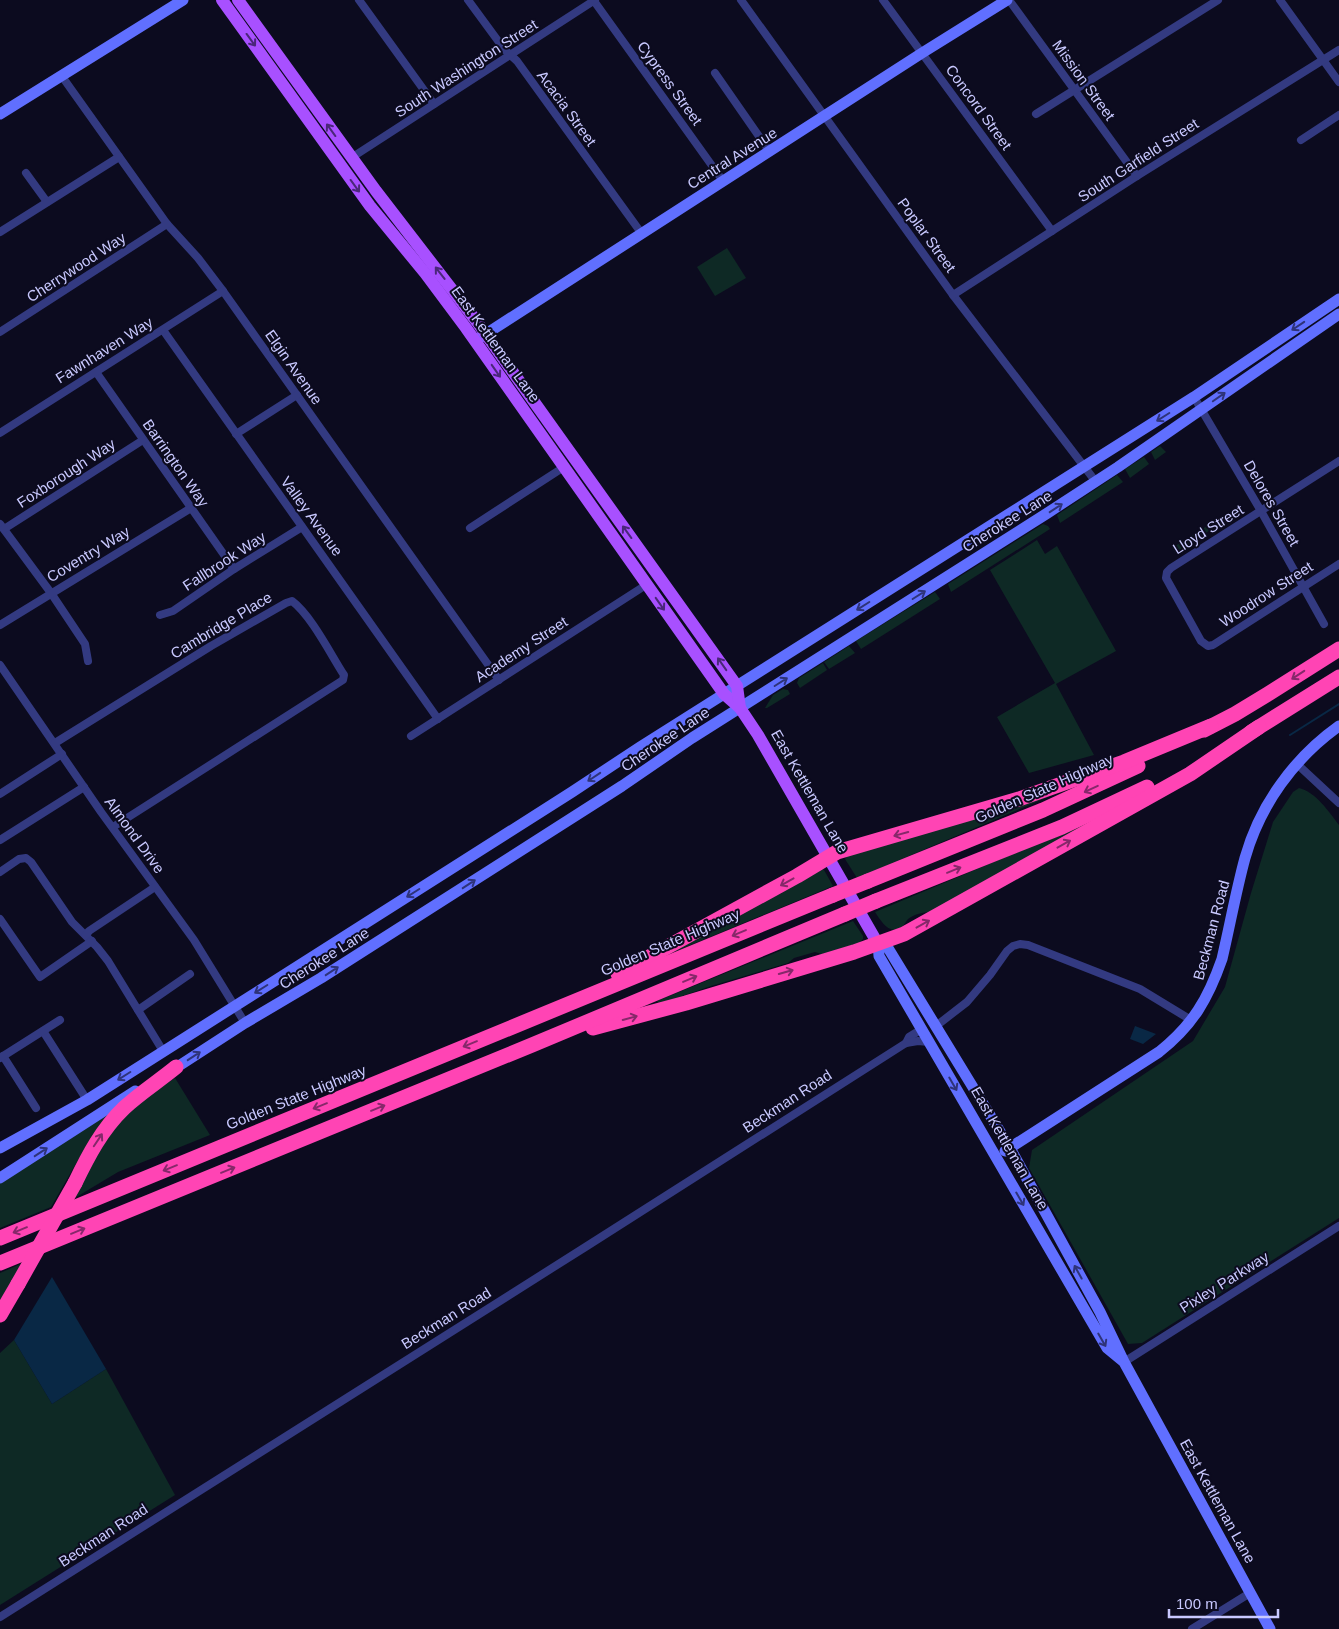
<svg xmlns="http://www.w3.org/2000/svg" width="1339" height="1629" font-family="Helvetica,sans-serif">
  <style>
    .green { fill: #0e2925 }
    .water { fill: #092845 }
    .lines { fill: none; stroke-linecap: round; stroke-linejoin: round }
    .stream { stroke: #092845; stroke-width: 2 }
    .street { stroke: #333a81; stroke-width: 8 }
    .secondary { stroke: #606fff; stroke-width: 11 }
    .primary { stroke: #a850ff; stroke-width: 12 }
    .highway { stroke: #ff44b4; stroke-width: 15 }
    .highway-bridge { stroke: #ff44b4; stroke-width: 15 }
    .oneway { stroke: #4a2779 }
    .oneway2 { stroke: #2e3379 }
    .oneway3 { stroke: #86286a }
    .labels { text-anchor: middle; dominant-baseline: central; stroke-width: 4; stroke-linejoin: round; paint-order: stroke }
    .street-label { font-size: 15px; fill: #c9c9ff; stroke: #0c0b1f }
  </style>
  <rect width="100%" height="100%" fill="#0c0b1f"/>
  <g class="green">
    <polygon points="727,248 746,278 715,296 697,267"/>
    <polygon points="1160,446 1166,452 1155,460 1151,452"/>
    <polygon points="1144,457 1149,464 1130,478 1125,469"/>
    <polygon points="1117,475 1123,482 1060,523 1057,515"/>
    <polygon points="1043,524 1048,526 1050,529 951,592 948,584"/>
    <polygon points="1207,526 1209,531 1175,553 1172,548"/>
    <polygon points="1037,540 1045,554 1057,546 1116,651 1056,684 1094,755 1029,773 997,717 1055,683 990,570"/>
    <polygon points="935,592 940,599 861,649 856,641"/>
    <polygon points="849,646 855,653 829,669 824,662"/>
    <polygon points="823,663 827,670 800,688 797,683 799,678"/>
    <polygon points="783,689 788,690 790,694 767,708 765,708 773,695"/>
    <path d="M1299,788C1316,792 1329,812 1339,825V1218L1142,1343L1128,1344L1029,1168L1032,1150L1193,1041L1225,987L1251,893L1273,822L1293,792Z"/>
    <polygon points="1055,794 857,878 845,859 847,856"/>
    <path d="M1113,810L931,912C923,912 915,914 908,919C906,921 905,924 903,926C890,937 881,921 875,912L1067,831Z"/>
    <polygon points="821,867 824,870 833,886 669,954 762,902 782,893 786,886"/>
    <polygon points="853,921 863,936 863,939 859,943 822,954 815,952 794,958 788,963 711,986 659,1004 657,1001"/>
    <path d="M175,1078L210,1135L118,1172L73,1199C88,1168 113,1123 139,1103C150,1094 163,1086 175,1078Z"/>
    <polygon points="107,1115 108,1117 78,1160 51,1207 0,1228 0,1183"/>
    <polygon points="23,1263 0,1309 0,1273"/>
    <polygon points="14,1340 52,1404 106,1369 175,1495 0,1605 0,1353"/>
  </g>
  <g class="water">
    <polygon points="1135,1026 1156,1034 1143,1044 1130,1039"/>
    <polygon points="52,1277 106,1369 52,1404 14,1340"/>
  </g>
  <g class="lines">
    <polyline class="stream" points="1290,735 1339,704"/>
    <g class="street">
      <polyline points="359,0 434,104"/>
      <polyline points="468,0 504,49 517,61 642,234"/>
      <polyline points="741,0 953,295 1096,482"/>
      <polyline points="883,0 1052,231"/>
      <polyline points="1009,0 1137,176"/>
      <polyline points="1280,0 1339,82"/>
      <polyline points="594,1 723,181"/>
      <polyline points="715,73 770,152"/>
      <polyline points="61,75 167,224 198,258 223,291 499,680"/>
      <polyline points="1036,114 1218,0"/>
      <polyline points="1301,140 1339,115"/>
      <polyline points="351,158 595,0"/>
      <polyline points="26,173 47,202"/>
      <polyline points="0,232 119,157"/>
      <polyline points="953,295 1137,176 1339,50"/>
      <polyline points="163,330 438,719"/>
      <polyline points="0,332 167,224"/>
      <polyline points="96,372 234,569"/>
      <polyline points="1194,397 1261,511 1324,624"/>
      <polyline points="0,433 223,291"/>
      <polyline points="236,434 297,395"/>
      <polyline points="1339,461 1171,568 1167,572 1166,578 1201,641 1208,646 1213,645 1339,564"/>
      <polyline points="0,524 51,593 85,644 88,661"/>
      <polyline points="470,528 564,467"/>
      <polyline points="4,529 143,440"/>
      <polyline points="160,615 173,611 234,569 302,527"/>
      <polyline points="0,625 191,508"/>
      <polyline points="0,665 101,812 194,940 245,1023"/>
      <polyline points="411,736 646,585"/>
      <path d="M55,743L211,646L286,603L292,601C311,615 331,655 344,675L343,680L113,827"/>
      <polyline points="1296,763 1339,803"/>
      <polyline points="0,794 62,754"/>
      <polyline points="0,840 84,787"/>
      <polyline points="0,872 19,859 26,858 31,862 72,922 97,947 108,961 163,1051"/>
      <polyline points="0,919 40,977 92,941"/>
      <polyline points="86,935 89,931 155,887"/>
      <polyline points="138,1010 190,974"/>
      <polyline points="936,1026 967,1002 990,975 1007,951 1013,946 1020,944 1028,945 1140,989 1191,1020"/>
      <polyline points="43,1031 87,1100"/>
      <polyline points="906,1043 909,1037 922,1029"/>
      <polyline points="3,1056 36,1108"/>
      <polyline points="0,1058 60,1020"/>
      <polyline points="1124,1362 1339,1226"/>
      <polyline points="0,1617 587,1246 906,1043 918,1041 929,1042"/>
      <polyline points="1192,1629 1250,1593"/>
    </g>
    <g class="secondary">
      <polyline points="0,114 183,0"/>
      <polyline points="478,339 922,53 1007,0"/>
      <polyline points="171,1071 245,1023 321,978 622,786 692,738 1046,514 1118,467 1339,314"/>
      <polyline points="0,1148 87,1100 572,792 640,747 1194,397 1339,299"/>
      <path d="M1005,1151L1159,1052C1193,1025 1208,999 1222,959C1230,925 1236,891 1245,858C1260,805 1294,758 1339,726"/>
      <polyline points="0,1178 135,1091"/>
      <polyline points="1124,1362 1107,1348 879,956 878,944 888,948 1010,1148 1100,1312 1124,1362 1270,1629"/>
    </g>
    <g class="primary">
      <polyline points="222,0 370,206 425,273 466,328 724,694 740,708 758,735 878,944"/>
      <polyline points="238,0 376,191 477,322 737,686 740,708"/>
    </g>
    <g class="highway">
      <polyline points="1204,730 1235,714 1268,694 1339,649"/>
      <polyline points="1251,732 1339,677"/>
      <polyline points="868,881 1043,810 1138,766"/>
      <polyline points="876,901 1062,827 1147,787"/>
      <polyline points="618,974 797,876 837,852 1019,799 1124,762 1211,726"/>
      <polyline points="593,1028 686,1003 854,952 904,934 1190,774 1259,727"/>
      <path d="M75,1183C88,1156 102,1129 124,1108C140,1093 159,1081 176,1067"/>
      <polyline points="0,1238 833,895"/>
      <polyline points="0,1263 532,1045 845,914"/>
      <polyline points="0,1315 18,1284"/>
    </g>
    <g class="highway-bridge">
      <polyline points="833,895 868,881"/>
      <polyline points="845,914 876,901"/>
      <polyline points="18,1284 75,1183"/>
    </g>
  </g>
  <defs><path id="oneway-shaft" d="M-6 0H5M1.5-3L5.5 0L1.5 3" fill="none" stroke-width="1.6" stroke-linecap="round" stroke-linejoin="round" transform="scale(1.25)"/></defs>
  <g class="oneway">
    <use href="#oneway-shaft" transform="translate(251 40) rotate(54)"/>
    <use href="#oneway-shaft" transform="translate(331 130) rotate(-126)"/>
    <use href="#oneway-shaft" transform="translate(355 186) rotate(54)"/>
    <use href="#oneway-shaft" transform="translate(440 273) rotate(-128)"/>
    <use href="#oneway-shaft" transform="translate(496 371) rotate(55)"/>
    <use href="#oneway-shaft" transform="translate(627 532) rotate(-126)"/>
    <use href="#oneway-shaft" transform="translate(660 604) rotate(55)"/>
    <use href="#oneway-shaft" transform="translate(722 664) rotate(-125)"/>
  </g>
  <g class="oneway2">
    <use href="#oneway-shaft" transform="translate(1298 326) rotate(146)"/>
    <use href="#oneway-shaft" transform="translate(1219 397) rotate(-35)"/>
    <use href="#oneway-shaft" transform="translate(1163 417) rotate(148)"/>
    <use href="#oneway-shaft" transform="translate(1056 508) rotate(-33)"/>
    <use href="#oneway-shaft" transform="translate(919 595) rotate(-32)"/>
    <use href="#oneway-shaft" transform="translate(863 606) rotate(148)"/>
    <use href="#oneway-shaft" transform="translate(781 682) rotate(-32)"/>
    <use href="#oneway-shaft" transform="translate(594 777) rotate(146)"/>
    <use href="#oneway-shaft" transform="translate(469 884) rotate(-33)"/>
    <use href="#oneway-shaft" transform="translate(413 893) rotate(148)"/>
    <use href="#oneway-shaft" transform="translate(332 971) rotate(-33)"/>
    <use href="#oneway-shaft" transform="translate(261 989) rotate(148)"/>
    <use href="#oneway-shaft" transform="translate(194 1056) rotate(-33)"/>
    <use href="#oneway-shaft" transform="translate(124 1076) rotate(148)"/>
    <use href="#oneway-shaft" transform="translate(953 1084) rotate(60)"/>
    <use href="#oneway-shaft" transform="translate(41 1152) rotate(-33)"/>
    <use href="#oneway-shaft" transform="translate(1020 1199) rotate(60)"/>
    <use href="#oneway-shaft" transform="translate(1078 1272) rotate(-119)"/>
    <use href="#oneway-shaft" transform="translate(1102 1340) rotate(60)"/>
  </g>
  <g class="oneway3">
    <use href="#oneway-shaft" transform="translate(1298 675) rotate(147)"/>
    <use href="#oneway-shaft" transform="translate(1091 789) rotate(155)"/>
    <use href="#oneway-shaft" transform="translate(901 834) rotate(165)"/>
    <use href="#oneway-shaft" transform="translate(1064 844) rotate(-29)"/>
    <use href="#oneway-shaft" transform="translate(954 870) rotate(-22)"/>
    <use href="#oneway-shaft" transform="translate(787 882) rotate(151)"/>
    <use href="#oneway-shaft" transform="translate(923 924) rotate(-29)"/>
    <use href="#oneway-shaft" transform="translate(739 933) rotate(157)"/>
    <use href="#oneway-shaft" transform="translate(786 972) rotate(-16)"/>
    <use href="#oneway-shaft" transform="translate(690 979) rotate(-23)"/>
    <use href="#oneway-shaft" transform="translate(630 1018) rotate(-15)"/>
    <use href="#oneway-shaft" transform="translate(470 1044) rotate(158)"/>
    <use href="#oneway-shaft" transform="translate(320 1106) rotate(158)"/>
    <use href="#oneway-shaft" transform="translate(378 1108) rotate(-22)"/>
    <use href="#oneway-shaft" transform="translate(98 1140) rotate(-56)"/>
    <use href="#oneway-shaft" transform="translate(170 1168) rotate(158)"/>
    <use href="#oneway-shaft" transform="translate(228 1170) rotate(-22)"/>
    <use href="#oneway-shaft" transform="translate(20 1230) rotate(158)"/>
    <use href="#oneway-shaft" transform="translate(78 1231) rotate(-22)"/>
  </g>
  <g class="labels">
    <g class="street-label">
      <text transform="translate(466 68) rotate(-33)">South Washington Street</text>
      <text transform="translate(1084 80) rotate(54)">Mission Street</text>
      <text transform="translate(670 83) rotate(54)">Cypress Street</text>
      <text transform="translate(979 107) rotate(54)">Concord Street</text>
      <text transform="translate(567 108) rotate(54)">Acacia Street</text>
      <text transform="translate(732 158) rotate(-32)">Central Avenue</text>
      <text transform="translate(1138 160) rotate(-33)">South Garfield Street</text>
      <text transform="translate(927 235) rotate(54)">Poplar Street</text>
      <text transform="translate(76 267) rotate(-33)">Cherrywood Way</text>
      <text transform="translate(496 344) rotate(54)">East Kettleman Lane</text>
      <text transform="translate(104 350) rotate(-32)">Fawnhaven Way</text>
      <text transform="translate(294 367) rotate(55)">Elgin Avenue</text>
      <text transform="translate(176 463) rotate(55)">Barrington Way</text>
      <text transform="translate(66 473) rotate(-33)">Foxborough Way</text>
      <text transform="translate(1272 503) rotate(60)">Delores Street</text>
      <text transform="translate(312 516) rotate(54)">Valley Avenue</text>
      <text transform="translate(1007 521) rotate(-32)">Cherokee Lane</text>
      <text transform="translate(1208 529) rotate(-32)">Lloyd Street</text>
      <text transform="translate(88 554) rotate(-31)">Coventry Way</text>
      <text transform="translate(224 561) rotate(-33)">Fallbrook Way</text>
      <text transform="translate(1266 594) rotate(-33)">Woodrow Street</text>
      <text transform="translate(221 625) rotate(-31)">Cambridge Place</text>
      <text transform="translate(521 649) rotate(-33)">Academy Street</text>
      <text transform="translate(665 739) rotate(-34)">Cherokee Lane</text>
      <text transform="translate(1044 788) rotate(-24)">Golden State Highway</text>
      <text transform="translate(810 791) rotate(60)">East Kettleman Lane</text>
      <text transform="translate(135 835) rotate(54)">Almond Drive</text>
      <text transform="translate(1211 930) rotate(-75)">Beckman Road</text>
      <text transform="translate(670 942) rotate(-23)">Golden State Highway</text>
      <text transform="translate(324 958) rotate(-32)">Cherokee Lane</text>
      <text transform="translate(296 1097) rotate(-22)">Golden State Highway</text>
      <text transform="translate(787 1101) rotate(-33)">Beckman Road</text>
      <text transform="translate(1010 1148) rotate(60)">East Kettleman Lane</text>
      <text transform="translate(1224 1282) rotate(-32)">Pixley Parkway</text>
      <text transform="translate(446 1318) rotate(-32)">Beckman Road</text>
      <text transform="translate(1218 1501) rotate(61)">East Kettleman Lane</text>
      <text transform="translate(103 1535) rotate(-33)">Beckman Road</text>
    </g>
  </g>
  <path d="M1169 1609v8h109v-8" fill="none" stroke="#c9c9ff" stroke-width="2.5"/>
  <text x="1176" y="1609" font-size="15" fill="#c9c9ff" stroke="#0c0b1f" stroke-width="4" paint-order="stroke">100 m</text>
</svg>
